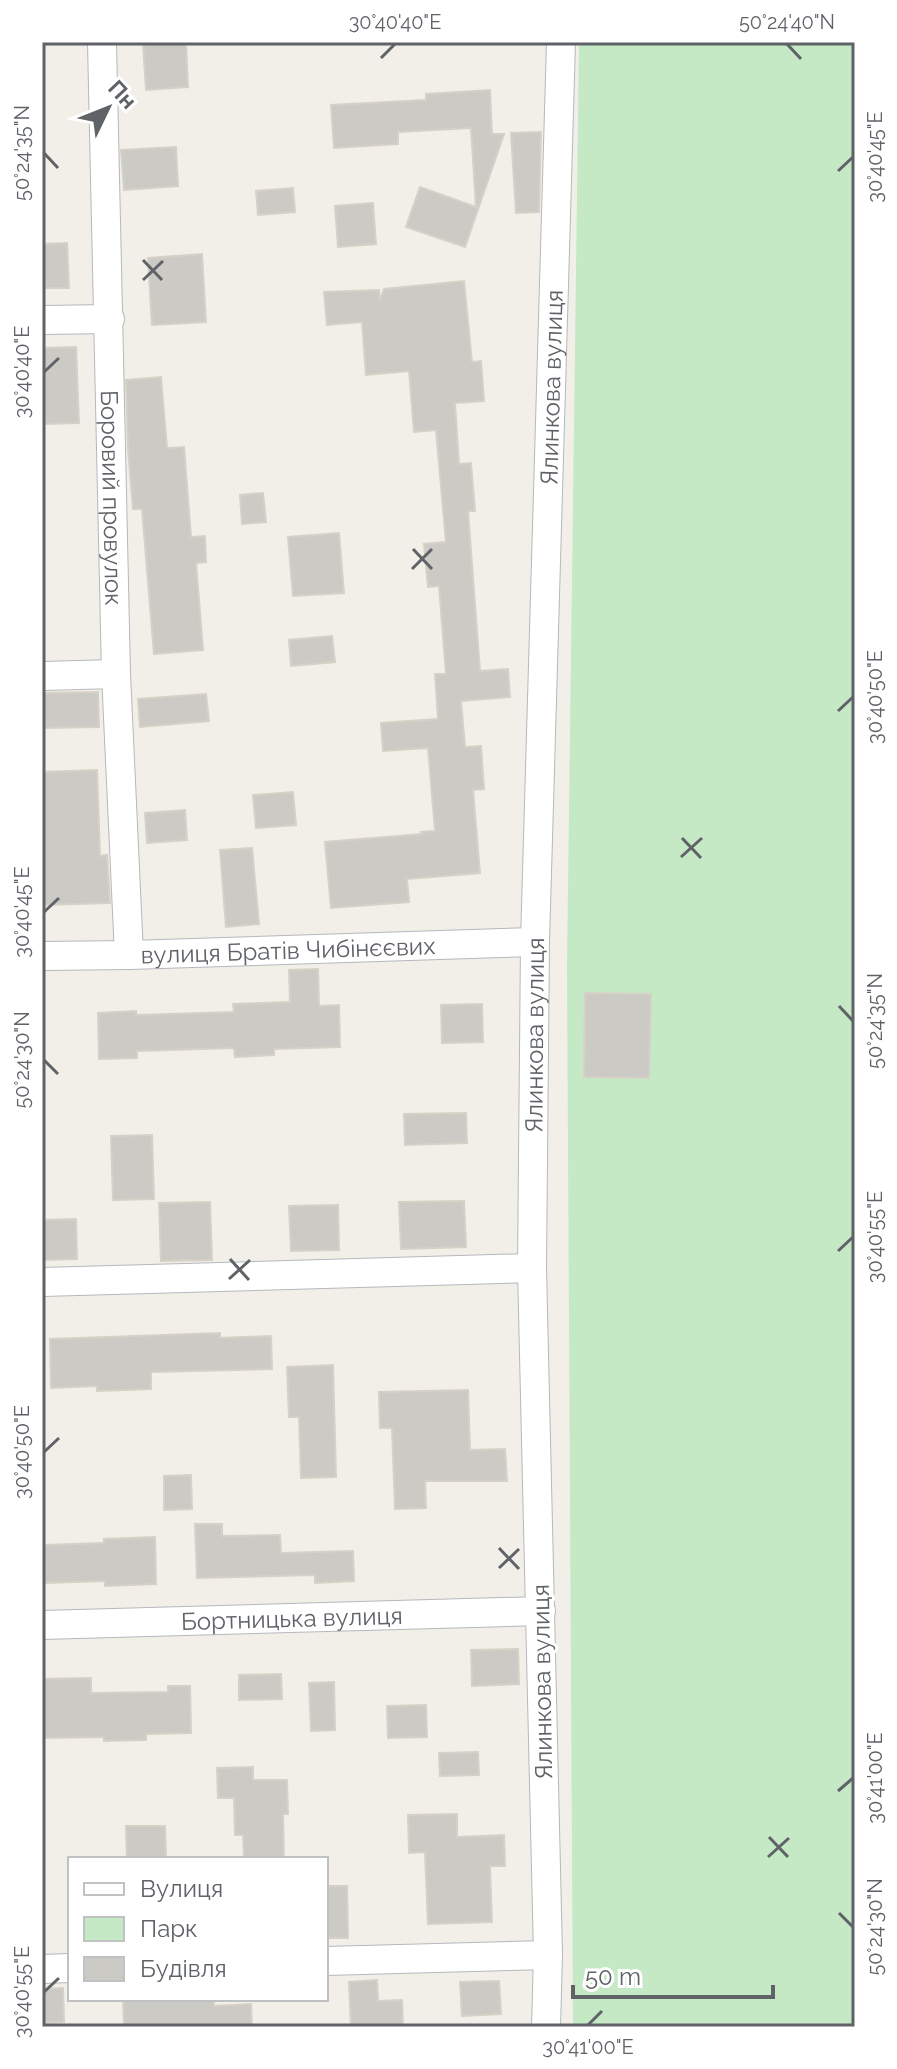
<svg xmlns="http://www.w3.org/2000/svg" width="897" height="2069" font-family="Raleway,sans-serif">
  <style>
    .green { fill: #c5e8c5 }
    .building { fill: #cccac5; stroke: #d6d1c6; stroke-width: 2 }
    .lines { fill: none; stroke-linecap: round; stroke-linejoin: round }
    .street-casing { stroke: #b5b8bc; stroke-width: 30 }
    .street { stroke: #fff; stroke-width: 28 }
    .ticks { fill: none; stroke: #5f6368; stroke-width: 3 }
    .labels { text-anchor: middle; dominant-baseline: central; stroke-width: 6; stroke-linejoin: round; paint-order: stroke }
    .street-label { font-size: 24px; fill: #5f6368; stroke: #fff }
    .neatline { fill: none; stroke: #5f6368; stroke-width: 3 }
    .ticks-label { font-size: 20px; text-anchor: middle; fill: #5f6368 }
  </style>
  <rect width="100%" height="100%" fill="#f1efe8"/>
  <polygon class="green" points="579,42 855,42 855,2027 573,2027 567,967"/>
  <g class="building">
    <polygon points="186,42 188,87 146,90 143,44"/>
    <polygon points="490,90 492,134 504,134 465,247 406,227 420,187 476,207 471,128 398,132 398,144 334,148 331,105 426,100 426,94"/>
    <polygon points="541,132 539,212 516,213 511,133"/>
    <polygon points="176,147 178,186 124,190 121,150"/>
    <polygon points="293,188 295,212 258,215 256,191"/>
    <polygon points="373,203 376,244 338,247 335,206"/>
    <polygon points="67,243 69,288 42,288 42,244"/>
    <polygon points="202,254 206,322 152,325 148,258"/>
    <polygon points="464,281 472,362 481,361 484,401 455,403 459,464 471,463 475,511 468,511 480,671 508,669 510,697 461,701 465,747 481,746 484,789 473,790 480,873 407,879 409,902 331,908 325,842 422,834 421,832 435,831 428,748 383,751 381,723 438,719 435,674 446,674 439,586 428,587 424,544 446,542 436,430 414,432 409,371 366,375 362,322 327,325 324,292 379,290 380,301 384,289"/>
    <polygon points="76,347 79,423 42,424 42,348"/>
    <polygon points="161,377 167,448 184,447 191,537 205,536 206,562 196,563 203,650 154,654 142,509 133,509 128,448 126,380"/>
    <polygon points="263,493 266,522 242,524 240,495"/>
    <polygon points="339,533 344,593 293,596 288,537"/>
    <polygon points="332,636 335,662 291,666 289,640"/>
    <polygon points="98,692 99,727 42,728 42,693"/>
    <polygon points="206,694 209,721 140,727 138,699"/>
    <polygon points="97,770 100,856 107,855 110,903 42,905 42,772"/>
    <polygon points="293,792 296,825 256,828 253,795"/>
    <polygon points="185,810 187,840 147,843 145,813"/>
    <polygon points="252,848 259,924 226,927 220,850"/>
    <polygon points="318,969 319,1006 339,1005 340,1047 274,1049 274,1055 235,1057 234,1048 137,1051 137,1058 99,1059 98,1013 136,1011 136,1015 234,1012 233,1004 290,1002 289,970"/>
    <polygon points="585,993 651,994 649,1078 584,1077"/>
    <polygon points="482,1004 483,1042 442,1043 441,1005"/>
    <polygon points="466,1113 467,1143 405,1145 404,1114"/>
    <polygon points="152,1135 154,1199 113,1200 111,1136"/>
    <polygon points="464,1201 466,1247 401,1249 399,1202"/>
    <polygon points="210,1202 212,1260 161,1261 159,1203"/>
    <polygon points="338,1205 339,1250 291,1251 289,1206"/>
    <polygon points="76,1219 77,1259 42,1260 42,1220"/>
    <polygon points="220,1333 220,1338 271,1336 272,1369 151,1372 151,1389 97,1391 97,1386 51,1388 50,1339"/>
    <polygon points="333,1365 336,1477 301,1478 299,1417 289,1417 287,1367"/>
    <polygon points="468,1390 470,1450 505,1449 507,1481 425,1481 426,1508 395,1509 392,1428 380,1428 379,1392"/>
    <polygon points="191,1475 192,1509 164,1510 164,1476"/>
    <polygon points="195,1524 222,1524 222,1536 280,1535 281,1553 353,1551 354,1581 315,1583 315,1575 197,1578"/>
    <polygon points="155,1537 156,1584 105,1586 105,1581 45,1583 44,1545 104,1543 104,1539"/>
    <polygon points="518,1649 519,1684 472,1686 471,1650"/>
    <polygon points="281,1674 282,1699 239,1700 239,1675"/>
    <polygon points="91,1678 91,1693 168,1692 168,1686 190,1686 191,1733 146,1734 146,1740 104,1741 104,1737 43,1738 42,1679"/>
    <polygon points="334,1682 335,1730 311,1731 309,1683"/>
    <polygon points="426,1705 427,1737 388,1738 387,1706"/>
    <polygon points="478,1752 479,1775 440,1776 439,1753"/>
    <polygon points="253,1767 253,1780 287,1780 288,1814 283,1814 284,1859 244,1859 243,1835 235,1835 234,1798 218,1798 217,1768"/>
    <polygon points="457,1814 457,1837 504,1835 505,1866 490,1866 492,1922 428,1924 425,1852 409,1853 408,1815"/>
    <polygon points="126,1826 165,1826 166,1859 127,1859"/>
    <polygon points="326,1886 347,1886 348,1938 326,1938"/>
    <polygon points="377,1980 378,2001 402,2000 403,2027 351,2027 349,1982"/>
    <polygon points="499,1981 501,2014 462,2016 460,1982"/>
    <polygon points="63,1988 64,2022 42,2023 42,1989"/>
    <polygon points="123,1999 214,1999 214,2006 251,2004 252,2027 124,2027"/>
  </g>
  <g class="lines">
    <defs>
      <g id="street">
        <path id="s1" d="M102,42L116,674L129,955"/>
        <polyline points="42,320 110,319"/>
        <polyline points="42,676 116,674"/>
        <path id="s2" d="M42,956L129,955L535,942"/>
        <polyline points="42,1282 532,1268"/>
        <path id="s3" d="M42,1625L541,1611"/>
        <polyline points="326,1961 548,1955"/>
        <polyline points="42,1969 70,1968"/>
        <path id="s4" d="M546,2027L548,1955L532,1268L535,942L561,42"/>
      </g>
    </defs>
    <use href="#street" class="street-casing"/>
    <use href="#street" class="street"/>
  </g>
  <path class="ticks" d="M787,44L801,59M381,58L395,44M44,153L58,168M838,171L853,157M143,260L162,280M143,280L163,261M44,372L59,358M413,549L432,569M412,569L432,549M838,711L853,697M682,838L701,858M681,857L702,838M44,912L59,898M839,1006L853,1021M44,1060L58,1074M838,1251L853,1237M230,1259L249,1280M229,1279L250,1260M44,1452L59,1438M499,1548L519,1569M499,1568L519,1549M838,1791L853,1778M769,1837L788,1857M768,1857L789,1838M839,1913L853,1927M44,1992L59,1978M588,2025L602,2011"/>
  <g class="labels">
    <g class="street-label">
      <text stroke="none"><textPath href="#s4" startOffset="1640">Ялинкова вулиця</textPath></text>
      <text stroke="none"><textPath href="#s1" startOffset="456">Боровий провулок</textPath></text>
      <text stroke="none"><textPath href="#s2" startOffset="246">вулиця Братів Чибінєєвих</textPath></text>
      <text stroke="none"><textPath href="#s4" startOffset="992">Ялинкова вулиця</textPath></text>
      <text stroke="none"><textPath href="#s3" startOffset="250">Бортницька вулиця</textPath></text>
      <text transform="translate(542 1682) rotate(-91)">Ялинкова вулиця</text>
    </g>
  </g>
  <rect width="897" height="2069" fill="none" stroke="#ffffff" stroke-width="88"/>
  <rect x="68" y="1857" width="260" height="144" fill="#ffffff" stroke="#bfc1c3" stroke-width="2"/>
  <rect x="84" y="1883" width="40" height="12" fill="#ffffff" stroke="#bfc1c3" stroke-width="2"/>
  <text x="140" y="1897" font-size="24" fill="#5f6368">Вулиця</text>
  <rect x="84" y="1917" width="40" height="24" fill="#c5e8c5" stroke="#bfc1c3" stroke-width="2"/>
  <text x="140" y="1937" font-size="24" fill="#5f6368">Парк</text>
  <rect x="84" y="1957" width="40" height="24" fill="#cccac5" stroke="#bfc1c3" stroke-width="2"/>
  <text x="140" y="1977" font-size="24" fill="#5f6368">Будівля</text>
  <g transform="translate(108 108) rotate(47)" stroke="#ffffff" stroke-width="6" paint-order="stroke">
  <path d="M0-6L14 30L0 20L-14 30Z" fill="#5f6368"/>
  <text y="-12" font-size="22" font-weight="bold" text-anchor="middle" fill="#5f6368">Пн</text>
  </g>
  <path d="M573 1985v12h200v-12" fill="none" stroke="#5f6368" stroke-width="4"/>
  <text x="585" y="1985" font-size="24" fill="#5f6368" stroke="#ffffff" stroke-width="6" paint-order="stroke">50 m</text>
  <rect x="44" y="44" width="809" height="1981" class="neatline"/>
  <g class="ticks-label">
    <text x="395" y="29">30°40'40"E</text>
    <text x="787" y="29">50°24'40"N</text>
    <text transform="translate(22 153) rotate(-90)" y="7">50°24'35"N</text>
    <text transform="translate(875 157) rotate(-90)" y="7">30°40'45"E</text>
    <text transform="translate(22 372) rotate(-90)" y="7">30°40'40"E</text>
    <text transform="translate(875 697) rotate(-90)" y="7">30°40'50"E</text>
    <text transform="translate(22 912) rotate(-90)" y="7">30°40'45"E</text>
    <text transform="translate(875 1021) rotate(-90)" y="7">50°24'35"N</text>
    <text transform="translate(22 1060) rotate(-90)" y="7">50°24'30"N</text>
    <text transform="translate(875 1237) rotate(-90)" y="7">30°40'55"E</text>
    <text transform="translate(22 1452) rotate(-90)" y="7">30°40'50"E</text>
    <text transform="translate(875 1778) rotate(-90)" y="7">30°41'00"E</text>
    <text transform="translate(875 1927) rotate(-90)" y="7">50°24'30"N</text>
    <text transform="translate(22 1992) rotate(-90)" y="7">30°40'55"E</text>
    <text x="588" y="2054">30°41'00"E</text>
  </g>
</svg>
